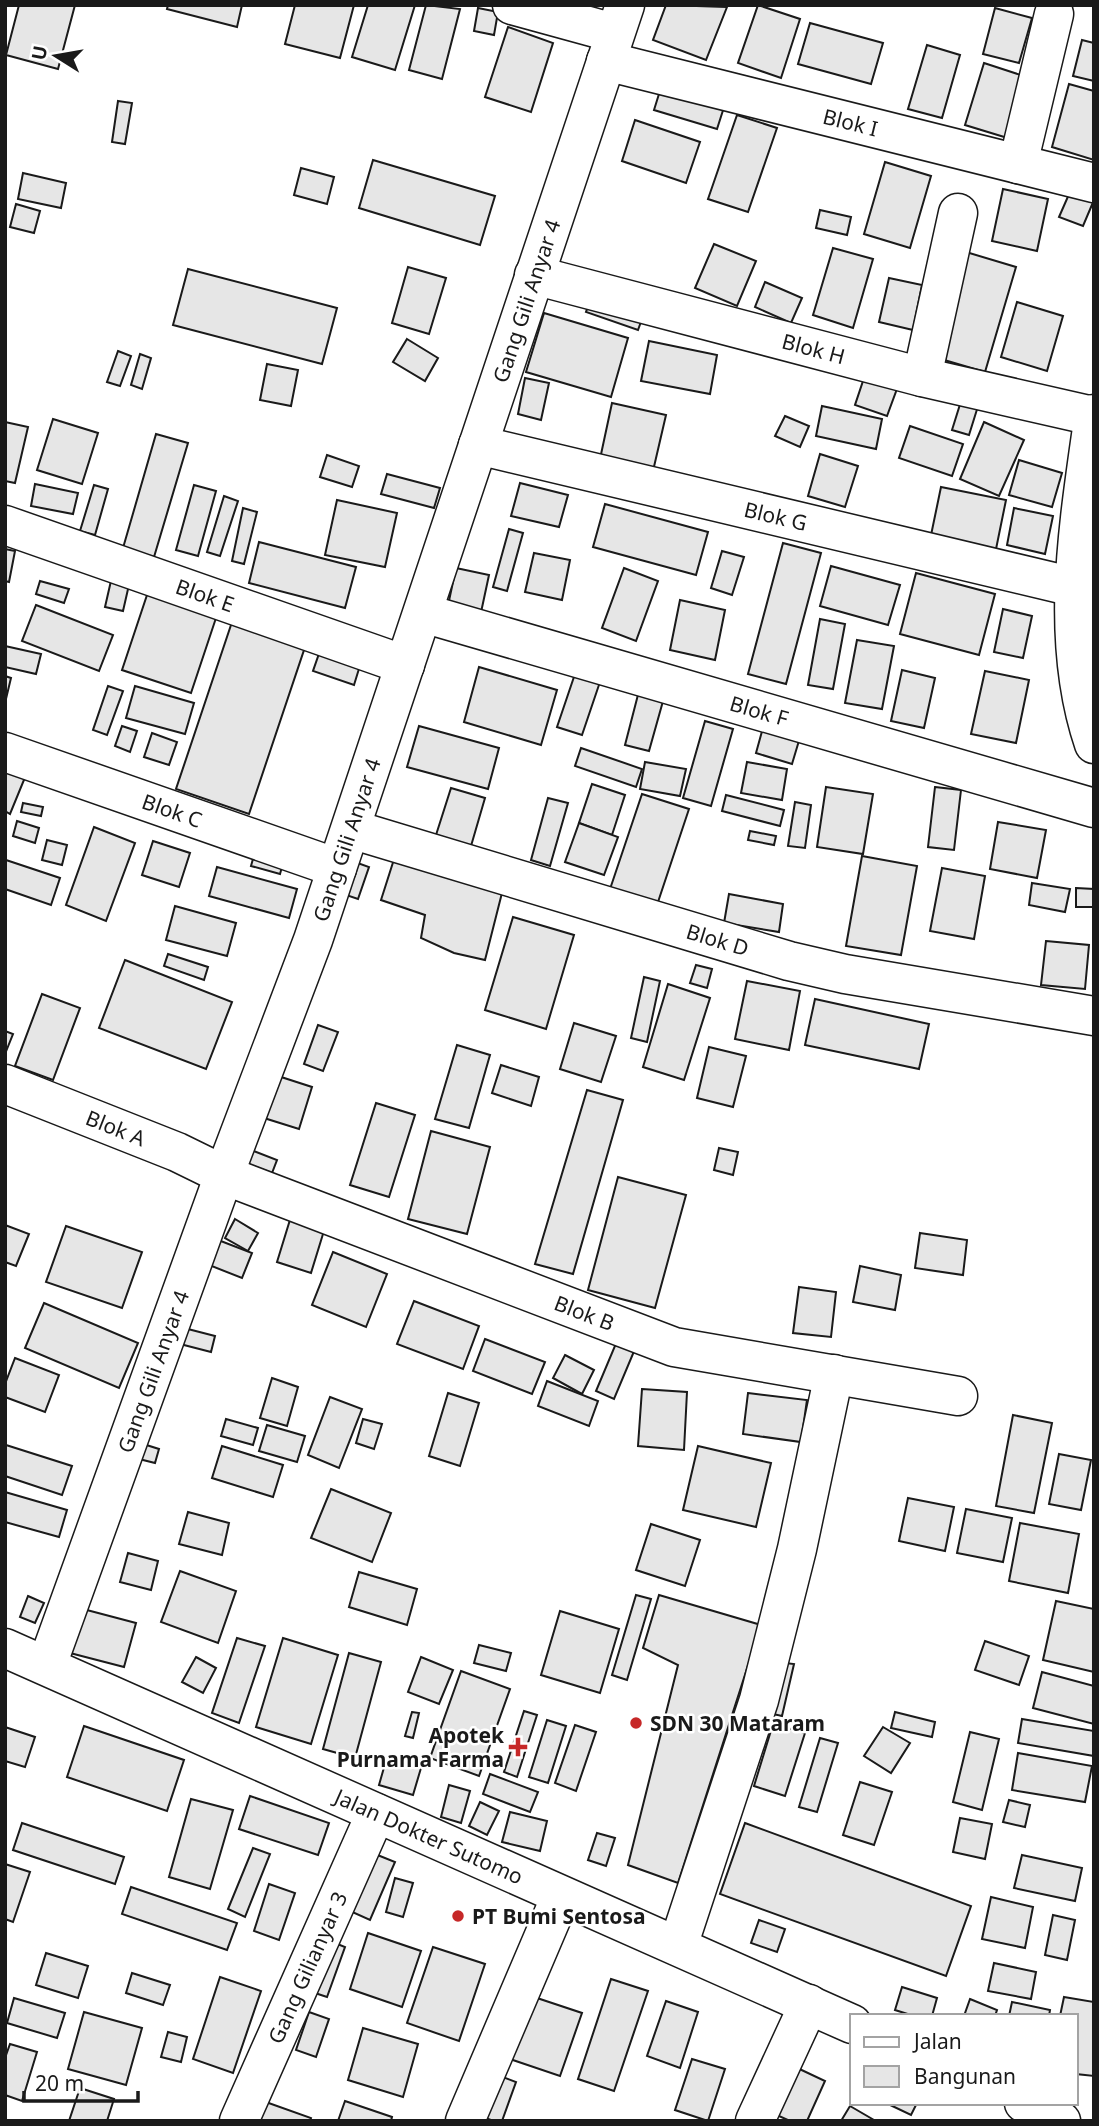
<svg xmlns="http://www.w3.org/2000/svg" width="1099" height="2126" font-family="'Noto Sans',sans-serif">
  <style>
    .building { fill: #e6e6e6; stroke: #1a1a1a; stroke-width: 2 }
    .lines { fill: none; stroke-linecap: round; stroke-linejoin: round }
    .minor-casing { stroke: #1a1a1a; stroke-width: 41 }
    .major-casing { stroke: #1a1a1a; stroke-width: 41 }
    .minor { stroke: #fff; stroke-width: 38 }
    .major { stroke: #fff; stroke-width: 38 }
    .poi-dot { fill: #c62828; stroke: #fff; stroke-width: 2.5 }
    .labels { text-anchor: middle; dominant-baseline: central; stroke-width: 5; stroke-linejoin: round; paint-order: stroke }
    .street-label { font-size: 21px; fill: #1a1a1a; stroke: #fff }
    .poi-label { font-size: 21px; font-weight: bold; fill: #1a1a1a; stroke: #fff; text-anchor: start }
  </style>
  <rect width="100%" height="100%" fill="#fff"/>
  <g class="building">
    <polygon points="19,5 75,5 58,69 6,55"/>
    <polygon points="168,5 242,5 237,27 167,9"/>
    <polygon points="295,5 354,5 340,58 285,44"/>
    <polygon points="368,5 415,5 395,70 352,57"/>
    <polygon points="426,5 460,9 442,79 409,70"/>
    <polygon points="666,5 727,7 706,60 653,40"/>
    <polygon points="758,5 800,19 781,78 738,63"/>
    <polygon points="478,8 498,12 494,35 474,31"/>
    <polygon points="995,8 1032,18 1019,63 983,54"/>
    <polygon points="810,23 883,43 871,84 798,64"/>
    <polygon points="508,27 553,43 531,112 485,97"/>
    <polygon points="1082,40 1094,43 1094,81 1073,76"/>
    <polygon points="927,45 960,55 942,118 908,109"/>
    <polygon points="984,63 1033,79 1014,140 965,125"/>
    <polygon points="663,81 726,101 717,129 654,110"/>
    <polygon points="1069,84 1094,91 1094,160 1052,147"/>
    <polygon points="118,101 132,103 125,144 112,142"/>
    <polygon points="737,115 777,128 748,212 708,199"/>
    <polygon points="635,120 700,142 686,183 622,161"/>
    <polygon points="373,160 495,196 480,245 359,208"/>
    <polygon points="885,162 931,176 910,248 864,234"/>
    <polygon points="301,168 334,177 327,204 294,195"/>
    <polygon points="23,173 66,183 61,208 18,199"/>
    <polygon points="1073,185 1094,200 1083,226 1059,217"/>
    <polygon points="1003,189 1048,199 1037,251 992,241"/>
    <polygon points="16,204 40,211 34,233 10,227"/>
    <polygon points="820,210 851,217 847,235 816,228"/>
    <polygon points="714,244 756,261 737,306 695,288"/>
    <polygon points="833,248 873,259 853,328 813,315"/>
    <polygon points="966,252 1016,267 985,372 934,357"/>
    <polygon points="408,267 446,278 429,334 392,323"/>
    <polygon points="188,269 337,308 322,364 173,325"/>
    <polygon points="889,278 922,285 913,330 879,322"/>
    <polygon points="765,282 802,298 791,323 755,307"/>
    <polygon points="591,298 643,316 638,330 586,312"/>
    <polygon points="1017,302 1063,316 1047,371 1001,357"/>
    <polygon points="544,313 628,338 611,397 526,372"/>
    <polygon points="407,339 438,358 425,381 393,362"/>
    <polygon points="649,341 717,355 710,394 641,381"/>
    <polygon points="118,351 131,356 120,386 107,382"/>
    <polygon points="140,354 151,358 142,389 131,385"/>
    <polygon points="267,364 298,370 291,406 260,400"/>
    <polygon points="865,375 898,386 887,416 855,405"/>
    <polygon points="525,378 549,383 541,420 518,414"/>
    <polygon points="962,398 979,403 969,435 952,430"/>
    <polygon points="612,403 666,415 653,471 600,459"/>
    <polygon points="822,406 882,419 876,449 816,436"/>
    <polygon points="785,416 809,426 800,447 775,436"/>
    <polygon points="53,419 98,433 82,484 37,470"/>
    <polygon points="5,422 28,427 15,483 5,481"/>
    <polygon points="984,422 1024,440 999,496 960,479"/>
    <polygon points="910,426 963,444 952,476 899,458"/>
    <polygon points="156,434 188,443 154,557 123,548"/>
    <polygon points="820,454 858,466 845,507 808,496"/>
    <polygon points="327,455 359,466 352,487 320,477"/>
    <polygon points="1019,460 1062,473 1052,507 1009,495"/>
    <polygon points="387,474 440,488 434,508 381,494"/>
    <polygon points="520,483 568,495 559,527 511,516"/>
    <polygon points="35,484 78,493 73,514 31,506"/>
    <polygon points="94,485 108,489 95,535 80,531"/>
    <polygon points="194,485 216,491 198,556 176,550"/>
    <polygon points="941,487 1006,500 995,554 930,540"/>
    <polygon points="224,496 238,501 220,556 207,552"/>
    <polygon points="337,500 397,513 385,567 325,555"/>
    <polygon points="605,504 708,532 696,575 593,547"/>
    <polygon points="243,508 257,512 244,564 232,561"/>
    <polygon points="1014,508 1053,516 1045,554 1007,545"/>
    <polygon points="509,529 523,533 507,591 493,587"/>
    <polygon points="259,542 356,567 345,608 249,583"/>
    <polygon points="783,543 821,553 786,684 748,674"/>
    <polygon points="5,549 15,551 9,582 5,581"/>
    <polygon points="722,551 744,557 732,595 711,588"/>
    <polygon points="534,553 570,560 562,600 525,592"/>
    <polygon points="831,566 900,585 888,625 820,606"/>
    <polygon points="456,568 489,575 480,617 447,610"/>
    <polygon points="624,568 658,581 636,641 602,628"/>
    <polygon points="113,572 131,576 123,611 105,607"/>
    <polygon points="916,573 995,594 979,655 900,634"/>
    <polygon points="40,581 69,589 64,603 36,594"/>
    <polygon points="149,589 218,612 191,693 122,670"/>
    <polygon points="680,600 725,610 715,660 670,650"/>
    <polygon points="36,605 113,635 99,671 22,641"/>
    <polygon points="1003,609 1032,616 1023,658 994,652"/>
    <polygon points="233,619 306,644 249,814 176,789"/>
    <polygon points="820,619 845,624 833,689 808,685"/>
    <polygon points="857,640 894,646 882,709 845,703"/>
    <polygon points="322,645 362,659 354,685 313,671"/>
    <polygon points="5,646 41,654 36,674 5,667"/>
    <polygon points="479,667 557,690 541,745 464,722"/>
    <polygon points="577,668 602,676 582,735 557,727"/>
    <polygon points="902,670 935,678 924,728 891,721"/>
    <polygon points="985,671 1029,680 1016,743 971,734"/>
    <polygon points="5,676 11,678 5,703"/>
    <polygon points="108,686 123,691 107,735 93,730"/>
    <polygon points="135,686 194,703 185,734 126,718"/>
    <polygon points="640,687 665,694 649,751 625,745"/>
    <polygon points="705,721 733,729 711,806 683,798"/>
    <polygon points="764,724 801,734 792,764 756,753"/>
    <polygon points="122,726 137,731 130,752 115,746"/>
    <polygon points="419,726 499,748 488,789 407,767"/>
    <polygon points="152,733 177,742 169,765 144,757"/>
    <polygon points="581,748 642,769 636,787 575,766"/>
    <polygon points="645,762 686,769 680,796 640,789"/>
    <polygon points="747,762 787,769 782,800 741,793"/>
    <polygon points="9,767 26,775 10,814 5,811 5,777"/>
    <polygon points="592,784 625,795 612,835 579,823"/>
    <polygon points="826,787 873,794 863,854 817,847"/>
    <polygon points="935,787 961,790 954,850 928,847"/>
    <polygon points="451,788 485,798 471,846 436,835"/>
    <polygon points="642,794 689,809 654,914 607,898"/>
    <polygon points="726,795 784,810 780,826 722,811"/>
    <polygon points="548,798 568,803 550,866 531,860"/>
    <polygon points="795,802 811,805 805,848 788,846"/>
    <polygon points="23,803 43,807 41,816 21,812"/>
    <polygon points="17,821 39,828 35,843 13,836"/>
    <polygon points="998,822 1046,830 1037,878 990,869"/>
    <polygon points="579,823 618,837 604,875 565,862"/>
    <polygon points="94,827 135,843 106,921 66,905"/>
    <polygon points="750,831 776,836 774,845 748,840"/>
    <polygon points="47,840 67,845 62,865 42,860"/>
    <polygon points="153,841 190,853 179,887 142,875"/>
    <polygon points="256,848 285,856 280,874 251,866"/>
    <polygon points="396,853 504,885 485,960 454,953 421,938 425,915 381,900"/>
    <polygon points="862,856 917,866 901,955 846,946"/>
    <polygon points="6,860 60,878 51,905 5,889"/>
    <polygon points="352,861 369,867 358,899 340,893"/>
    <polygon points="217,867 297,889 289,918 209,896"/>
    <polygon points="942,868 985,876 974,939 930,931"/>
    <polygon points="1032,883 1070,889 1065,912 1029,905"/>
    <polygon points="1076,888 1094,889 1094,907 1076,907"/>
    <polygon points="729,894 783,904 779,932 724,923"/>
    <polygon points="175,906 236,923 227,956 166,940"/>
    <polygon points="513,917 574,935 546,1029 485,1010"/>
    <polygon points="1046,941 1089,945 1085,989 1041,985"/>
    <polygon points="168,954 208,967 204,980 164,966"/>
    <polygon points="125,960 232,1002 206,1069 99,1028"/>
    <polygon points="696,965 712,969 707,988 690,983"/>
    <polygon points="644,977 660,981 647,1042 631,1038"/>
    <polygon points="747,981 800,991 789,1050 735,1039"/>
    <polygon points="668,984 710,998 684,1080 643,1067"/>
    <polygon points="42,994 80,1008 53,1080 15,1066"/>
    <polygon points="815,999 929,1024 919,1069 805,1045"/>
    <polygon points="574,1023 616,1036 601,1082 560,1069"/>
    <polygon points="318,1025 338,1032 323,1071 304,1064"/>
    <polygon points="5,1031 13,1034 5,1054"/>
    <polygon points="457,1045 490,1055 469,1128 435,1119"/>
    <polygon points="709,1047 746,1056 733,1107 697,1098"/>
    <polygon points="501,1065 539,1077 531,1106 492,1093"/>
    <polygon points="278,1076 312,1087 299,1129 264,1118"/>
    <polygon points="587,1090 623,1100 573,1274 535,1264"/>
    <polygon points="376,1103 415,1115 389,1197 350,1185"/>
    <polygon points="431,1131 490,1147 467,1234 408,1219"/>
    <polygon points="246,1148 277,1160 272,1173 242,1162"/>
    <polygon points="719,1148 738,1152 733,1175 714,1170"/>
    <polygon points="618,1177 686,1195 655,1308 588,1290"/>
    <polygon points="293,1210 327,1221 311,1273 277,1262"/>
    <polygon points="235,1219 258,1233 248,1251 225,1238"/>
    <polygon points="5,1225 29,1234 16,1266 5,1262"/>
    <polygon points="66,1226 142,1252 122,1308 46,1282"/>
    <polygon points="920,1233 967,1240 963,1275 915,1268"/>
    <polygon points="213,1238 252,1253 242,1278 204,1263"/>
    <polygon points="333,1252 387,1274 366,1327 312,1305"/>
    <polygon points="860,1266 901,1275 895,1310 853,1302"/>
    <polygon points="799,1287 836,1292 831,1337 793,1333"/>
    <polygon points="414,1301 479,1326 463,1369 397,1344"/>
    <polygon points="44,1303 138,1343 119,1388 25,1348"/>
    <polygon points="184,1328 215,1336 211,1352 180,1344"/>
    <polygon points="485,1339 545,1362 532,1394 473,1371"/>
    <polygon points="617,1341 635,1349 614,1399 596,1391"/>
    <polygon points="565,1355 594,1370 582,1394 553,1378"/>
    <polygon points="15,1358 59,1375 45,1412 5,1397 5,1384"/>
    <polygon points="272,1378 298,1387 287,1426 260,1418"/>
    <polygon points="547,1381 598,1401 589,1426 538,1406"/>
    <polygon points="642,1389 687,1392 684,1450 638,1446"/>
    <polygon points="448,1393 479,1403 460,1466 429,1456"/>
    <polygon points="748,1393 807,1400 801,1442 743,1434"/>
    <polygon points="330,1397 362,1409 339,1468 308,1455"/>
    <polygon points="1013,1415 1052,1423 1034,1513 996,1506"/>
    <polygon points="226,1419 258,1428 253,1445 221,1436"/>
    <polygon points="363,1419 382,1424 374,1449 356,1443"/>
    <polygon points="267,1425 305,1436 297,1462 259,1451"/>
    <polygon points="140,1443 159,1449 155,1463 135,1458"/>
    <polygon points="6,1445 72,1466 62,1495 5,1476"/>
    <polygon points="222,1446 283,1465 273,1497 212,1478"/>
    <polygon points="698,1446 771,1463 756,1527 683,1510"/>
    <polygon points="1059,1454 1091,1460 1081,1510 1049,1504"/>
    <polygon points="331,1489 391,1513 372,1562 311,1538"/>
    <polygon points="5,1492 67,1510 59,1537 5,1522"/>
    <polygon points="908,1498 954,1507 945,1551 899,1541"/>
    <polygon points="966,1509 1012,1518 1003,1562 957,1553"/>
    <polygon points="188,1512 229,1523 222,1555 179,1544"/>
    <polygon points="1020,1523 1079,1534 1068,1593 1009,1581"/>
    <polygon points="651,1524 700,1540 685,1586 636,1570"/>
    <polygon points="128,1553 158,1561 151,1590 120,1582"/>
    <polygon points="180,1571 236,1591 218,1643 161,1622"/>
    <polygon points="359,1572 417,1589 407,1625 349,1607"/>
    <polygon points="636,1595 651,1599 627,1680 612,1675"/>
    <polygon points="659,1595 761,1625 678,1883 628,1865 678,1665 643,1648"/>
    <polygon points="28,1596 44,1603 35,1623 20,1617"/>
    <polygon points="1056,1601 1094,1609 1094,1672 1043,1660"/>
    <polygon points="83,1609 136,1623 124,1667 70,1653"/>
    <polygon points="560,1611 619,1629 600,1693 541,1675"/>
    <polygon points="237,1638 265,1646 239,1723 212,1713"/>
    <polygon points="283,1638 338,1655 311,1744 256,1727"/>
    <polygon points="985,1641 1029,1656 1019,1685 975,1670"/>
    <polygon points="479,1645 511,1653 506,1671 474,1663"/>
    <polygon points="349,1653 381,1662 355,1758 323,1749"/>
    <polygon points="196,1657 216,1668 203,1693 182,1682"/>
    <polygon points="421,1657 453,1670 439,1704 408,1692"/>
    <polygon points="785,1663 794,1664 782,1716 773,1714"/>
    <polygon points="461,1671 510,1689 479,1776 430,1758"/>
    <polygon points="1042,1672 1094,1686 1094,1724 1033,1708"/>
    <polygon points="524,1711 537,1715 517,1777 504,1772"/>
    <polygon points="412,1712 419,1713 413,1738 405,1736"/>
    <polygon points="895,1712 935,1722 932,1737 891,1728"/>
    <polygon points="1022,1719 1094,1731 1094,1756 1018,1743"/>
    <polygon points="547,1720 566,1726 548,1783 529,1777"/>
    <polygon points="773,1724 805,1733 785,1796 754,1786"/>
    <polygon points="575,1725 596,1732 576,1791 555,1783"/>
    <polygon points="84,1726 184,1760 167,1811 67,1777"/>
    <polygon points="5,1727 35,1737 25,1767 5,1761"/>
    <polygon points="883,1727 910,1743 891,1773 864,1756"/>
    <polygon points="970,1732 999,1739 982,1810 953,1802"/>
    <polygon points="820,1738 838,1743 817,1812 799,1807"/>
    <polygon points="1018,1753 1092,1766 1085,1802 1012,1790"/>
    <polygon points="387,1757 421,1768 413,1795 379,1785"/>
    <polygon points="490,1774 538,1792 530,1812 483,1794"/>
    <polygon points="860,1782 892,1792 874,1845 843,1835"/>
    <polygon points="449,1785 470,1791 461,1823 441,1817"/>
    <polygon points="250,1796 329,1823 318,1855 239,1829"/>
    <polygon points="191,1799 233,1810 210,1889 169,1877"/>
    <polygon points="1009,1800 1030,1805 1025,1827 1003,1822"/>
    <polygon points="480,1802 499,1811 487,1835 469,1826"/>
    <polygon points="510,1812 547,1821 540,1851 502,1842"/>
    <polygon points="960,1818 992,1824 985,1859 953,1852"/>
    <polygon points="22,1823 124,1857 115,1884 13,1850"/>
    <polygon points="745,1823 971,1906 946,1976 720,1894"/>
    <polygon points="597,1833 615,1838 606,1866 588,1860"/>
    <polygon points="253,1848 270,1854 245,1917 228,1909"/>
    <polygon points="375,1854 395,1862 370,1920 350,1911"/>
    <polygon points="1022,1855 1082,1868 1075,1901 1014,1888"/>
    <polygon points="5,1864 30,1872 13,1922 5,1919"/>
    <polygon points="395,1878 413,1883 403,1917 386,1912"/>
    <polygon points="269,1884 295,1893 279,1940 254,1931"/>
    <polygon points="131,1887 237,1923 227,1950 122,1914"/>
    <polygon points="991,1897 1033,1907 1025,1948 982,1939"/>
    <polygon points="1053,1915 1075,1920 1067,1960 1045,1955"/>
    <polygon points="759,1920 785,1929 777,1952 751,1943"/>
    <polygon points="368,1933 421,1951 402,2007 350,1989"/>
    <polygon points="330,1941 345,1947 327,1997 312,1992"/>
    <polygon points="433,1947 485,1964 459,2041 407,2023"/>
    <polygon points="46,1953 88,1966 78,1998 36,1985"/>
    <polygon points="994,1963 1036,1972 1031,1999 988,1991"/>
    <polygon points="132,1973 170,1985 163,2005 126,1993"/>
    <polygon points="220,1977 261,1991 233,2073 193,2059"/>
    <polygon points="611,1979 648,1991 614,2091 578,2079"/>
    <polygon points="902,1987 937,1998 932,2016 914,2016 895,2010"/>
    <polygon points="528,1995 582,2013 560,2076 507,2058"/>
    <polygon points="1064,1997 1094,2002 1094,2076 1076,2074 1076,2016 1060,2016"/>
    <polygon points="14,1998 65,2013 57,2038 7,2023"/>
    <polygon points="970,1999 997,2010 995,2016 964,2016"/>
    <polygon points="666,2001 698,2012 680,2068 647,2056"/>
    <polygon points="1012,2002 1050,2010 1049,2016 1009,2016"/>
    <polygon points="84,2012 142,2028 126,2085 68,2069"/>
    <polygon points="309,2012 329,2019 316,2057 296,2050"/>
    <polygon points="363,2028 418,2044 403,2097 348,2080"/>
    <polygon points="168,2032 187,2037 181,2062 161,2057"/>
    <polygon points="10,2044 37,2052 22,2101 5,2095 5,2058"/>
    <polygon points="692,2059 725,2069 708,2121 675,2110"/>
    <polygon points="791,2065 825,2081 807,2121 790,2121 770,2112"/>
    <polygon points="500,2076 516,2082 502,2121 494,2121 485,2118"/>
    <polygon points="80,2088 114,2099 107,2121 69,2121"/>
    <polygon points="263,2101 311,2118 310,2121 257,2121"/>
    <polygon points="345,2101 392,2117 391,2121 338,2121"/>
    <polygon points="886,2103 917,2103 911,2115"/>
    <polygon points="850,2106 874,2120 874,2121 841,2121"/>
  </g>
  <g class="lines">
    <defs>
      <g id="minor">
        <polyline points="512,5 614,33"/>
        <path id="s1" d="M606,61L1094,183"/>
        <polyline points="1018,164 1054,14"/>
        <path id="s2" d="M534,275L922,377L1093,416"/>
        <polyline points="922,377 958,213"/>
        <path d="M1094,414C1079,522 1058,638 1094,744"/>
        <path id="s3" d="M478,445L1074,587"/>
        <path id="s4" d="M5,525L405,665"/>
        <path id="s5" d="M423,613L1094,808"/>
        <path id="s6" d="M5,752L337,868"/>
        <path id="s7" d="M351,829L789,961L845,974L1094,1016"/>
        <path id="s8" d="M5,1084L177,1152L224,1175L674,1347L958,1396"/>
        <path id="s9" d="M47,1665L224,1175L313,940L625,5"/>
        <polyline points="678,1946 759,1700 797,1549 834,1374"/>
        <path id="s10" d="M239,2121L376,1813"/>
        <polyline points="465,2121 561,1896"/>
        <polyline points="755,2121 809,2004"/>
      </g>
      <g id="major">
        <path id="s11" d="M5,1648L852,2024"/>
        <polyline points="1024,2103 1061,2121"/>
      </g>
    </defs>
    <use href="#minor" class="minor-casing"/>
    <use href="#major" class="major-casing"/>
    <use href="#minor" class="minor"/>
    <use href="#major" class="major"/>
  </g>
  <g class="poi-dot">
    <circle cx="636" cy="1723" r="7"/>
    <path d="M514.5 1736.5h7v7h7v7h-7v7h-7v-7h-7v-7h7z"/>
    <circle cx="458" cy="1916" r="7"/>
  </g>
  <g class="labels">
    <g class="street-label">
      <text stroke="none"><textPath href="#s1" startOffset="252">Blok I</textPath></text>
      <text stroke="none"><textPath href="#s9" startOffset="1446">Gang Gili Anyar 4</textPath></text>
      <text stroke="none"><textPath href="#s2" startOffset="289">Blok H</textPath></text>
      <text stroke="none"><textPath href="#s3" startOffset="306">Blok G</textPath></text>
      <text stroke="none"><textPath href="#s4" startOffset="212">Blok E</textPath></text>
      <text stroke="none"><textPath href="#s5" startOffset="350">Blok F</textPath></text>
      <text stroke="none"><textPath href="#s6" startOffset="177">Blok C</textPath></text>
      <text stroke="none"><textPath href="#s9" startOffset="878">Gang Gili Anyar 4</textPath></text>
      <text stroke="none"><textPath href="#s7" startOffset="383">Blok D</textPath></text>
      <text stroke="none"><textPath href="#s8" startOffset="119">Blok A</textPath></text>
      <text stroke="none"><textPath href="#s8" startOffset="623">Blok B</textPath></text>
      <text stroke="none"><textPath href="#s9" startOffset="312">Gang Gili Anyar 4</textPath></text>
      <text stroke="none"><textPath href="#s11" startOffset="464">Jalan Dokter Sutomo</textPath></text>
      <text stroke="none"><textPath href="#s10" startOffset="168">Gang Gilianyar 3</textPath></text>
    </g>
    <g class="poi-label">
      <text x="650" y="1723">SDN 30 Mataram</text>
      <text x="504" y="1735" text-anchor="end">Apotek<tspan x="504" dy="24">Purnama Farma</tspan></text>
      <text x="472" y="1916">PT Bumi Sentosa</text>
    </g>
  </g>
  <rect width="1099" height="2126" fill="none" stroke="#1a1a1a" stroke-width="14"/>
  <rect x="850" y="2014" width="228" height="91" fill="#ffffff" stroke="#a3a3a3" stroke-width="2"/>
  <rect x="864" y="2037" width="35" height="10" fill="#ffffff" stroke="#a3a3a3" stroke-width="2"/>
  <text x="914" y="2049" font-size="21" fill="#1a1a1a">Jalan</text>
  <rect x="864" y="2066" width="35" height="21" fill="#e6e6e6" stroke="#a3a3a3" stroke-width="2"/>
  <text x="914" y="2084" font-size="21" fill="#1a1a1a">Bangunan</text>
  <g transform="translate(56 56) rotate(281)" stroke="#ffffff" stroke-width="5" paint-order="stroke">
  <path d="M0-5L12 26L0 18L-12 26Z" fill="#1a1a1a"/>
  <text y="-10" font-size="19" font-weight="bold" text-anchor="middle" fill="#1a1a1a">U</text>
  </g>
  <path d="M24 2091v10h114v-10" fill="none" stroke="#1a1a1a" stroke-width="3.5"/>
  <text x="35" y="2091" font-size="21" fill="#1a1a1a" stroke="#ffffff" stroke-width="5" paint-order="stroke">20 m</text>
</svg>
